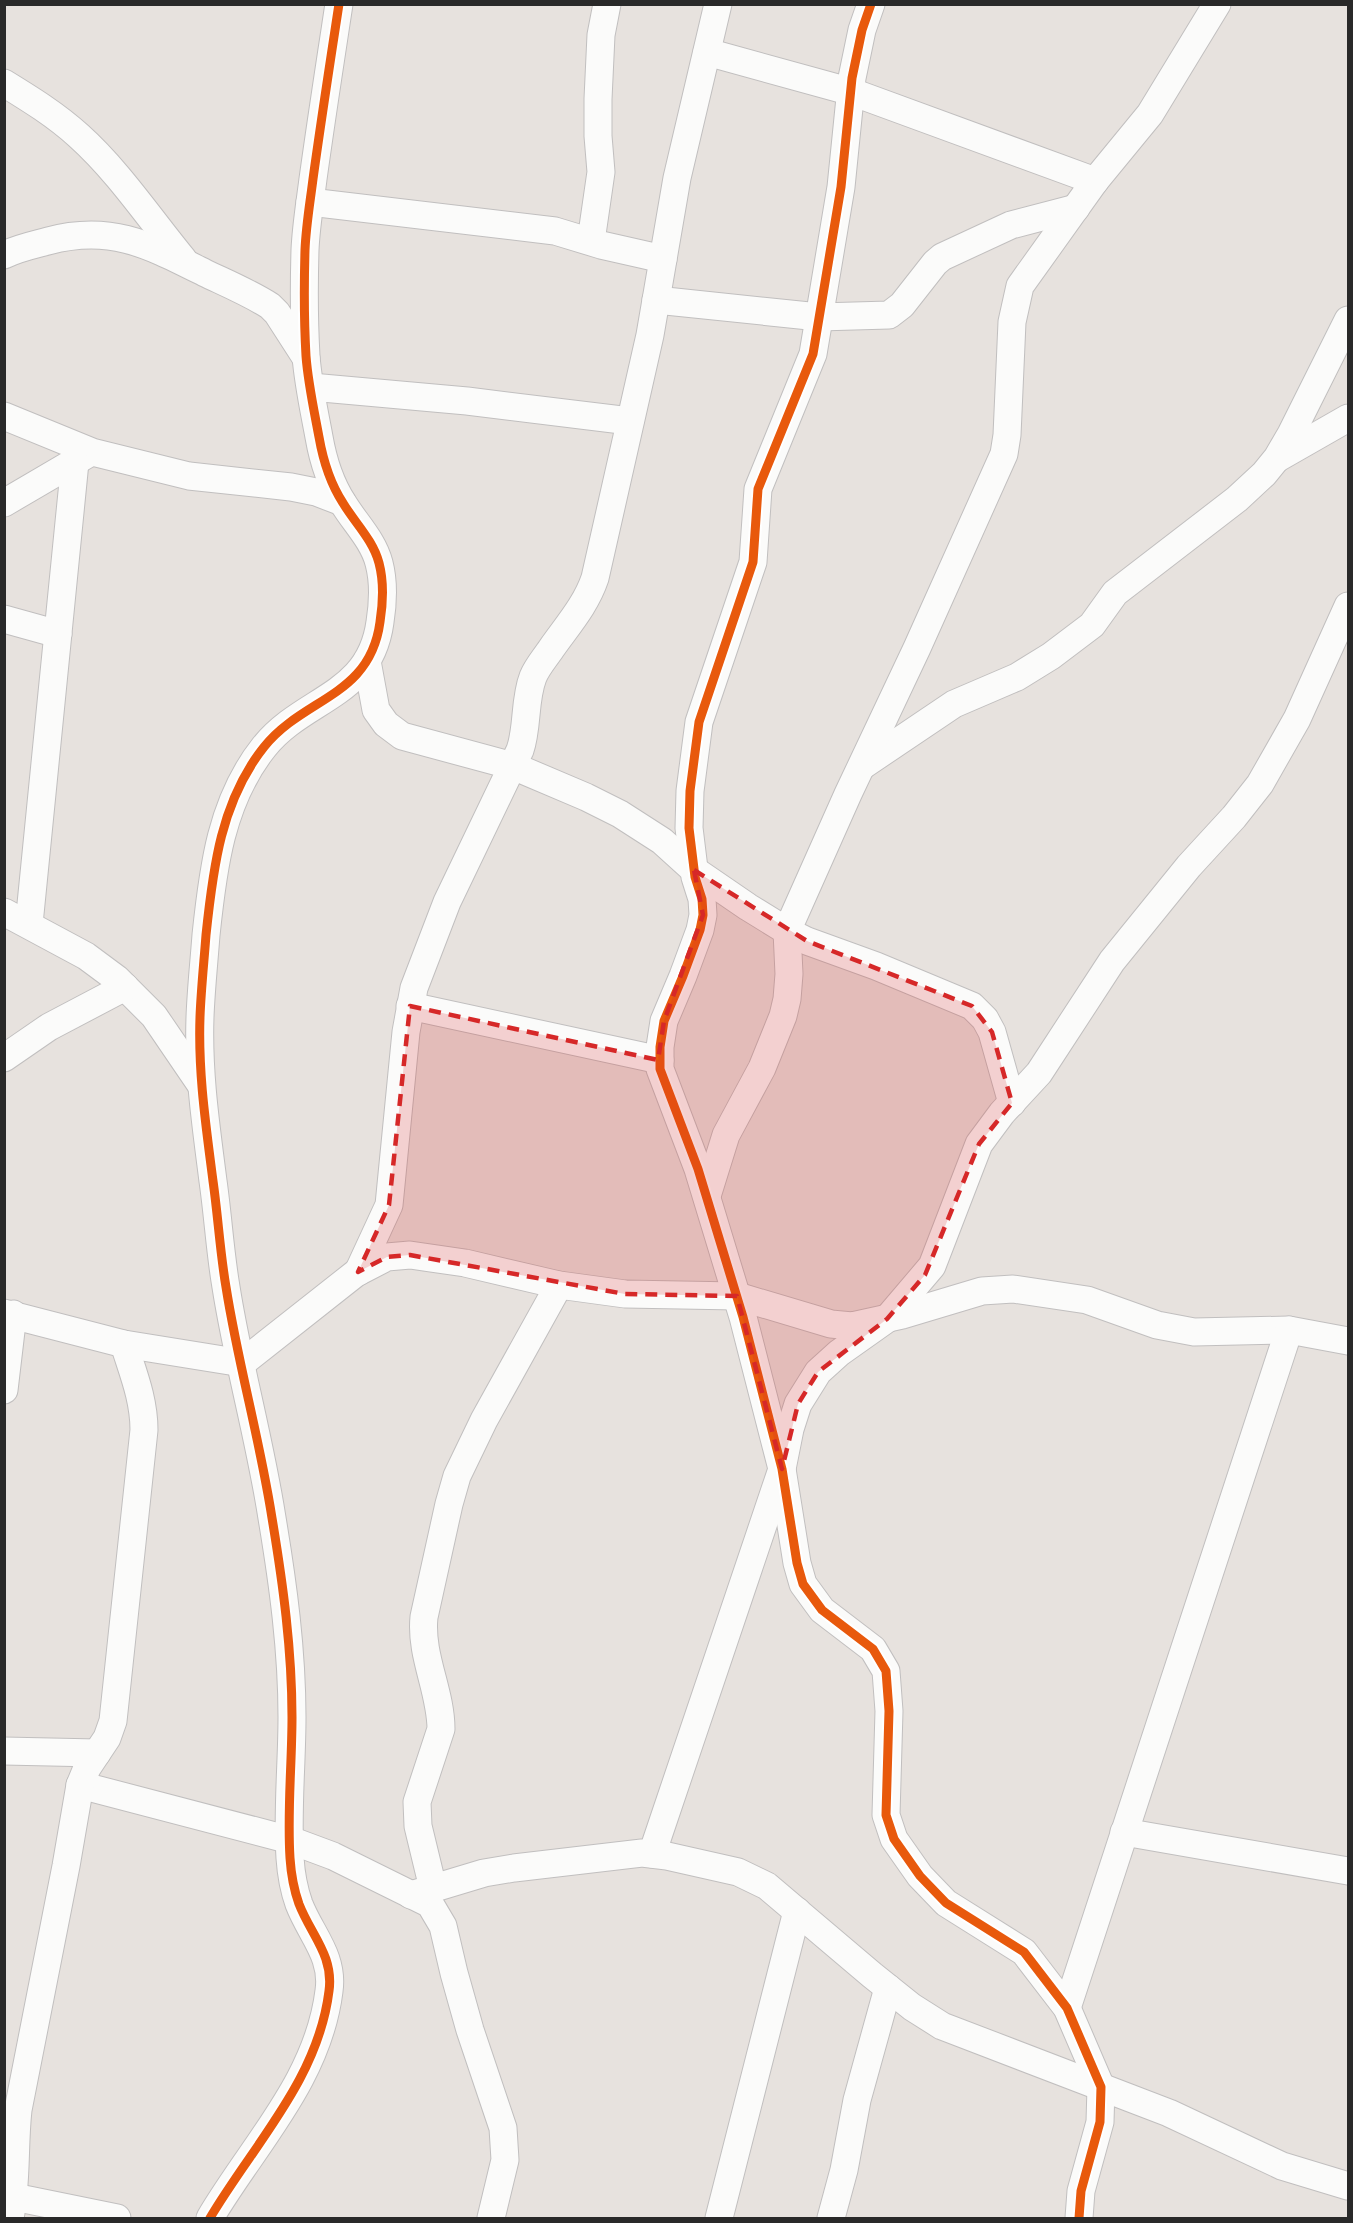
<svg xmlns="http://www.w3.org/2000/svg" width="1353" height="2223" font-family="Ubuntu,sans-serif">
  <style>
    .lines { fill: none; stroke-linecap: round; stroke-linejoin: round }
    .minor-casing { stroke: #c1bfbf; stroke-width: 29 }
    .minor { stroke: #fbfbfa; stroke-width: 27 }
    .cycleway-casing { stroke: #fff; stroke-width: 13 }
    .cycleway { stroke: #e8590c; stroke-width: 9 }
    .marked { fill: #d62828; fill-opacity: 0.2; stroke: #d62828; stroke-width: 4.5; stroke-dasharray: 12 8; stroke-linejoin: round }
  </style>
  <rect width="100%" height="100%" fill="#e7e2de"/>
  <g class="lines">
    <defs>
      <g id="minor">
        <polyline points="871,4 862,30 852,78 841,187 813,354 758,489 753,562 699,722 690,791 689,828 695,877 702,899 703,915 700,930 683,976 664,1021 660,1047 660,1069 698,1169 743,1317 782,1469 797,1563 803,1584 822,1610 873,1649 886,1671 889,1711 886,1815 894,1839 920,1876 946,1903 1024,1952 1067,2008 1101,2087 1100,2122 1081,2191 1079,2218"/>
        <polyline points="707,52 852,92 1095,181"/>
        <path d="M4,83C30,99 56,115 79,136C118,171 150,219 183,259"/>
        <polyline points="310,202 555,231 601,245 663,259"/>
        <polyline points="591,241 601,172 598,136 598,99 601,35 607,4"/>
        <path d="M4,255C18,248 33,245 48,241C111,224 149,245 205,273C226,283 250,293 270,306L277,313L306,358"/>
        <polyline points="656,300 819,317 889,315 902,305 935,263 942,257 1011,225 1076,208"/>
        <polyline points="311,387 467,401 630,421"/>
        <polyline points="4,416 92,452 189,476 291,487 316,492 342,502"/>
        <polyline points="1278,458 1348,418"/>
        <polyline points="4,503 86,455"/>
        <polyline points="4,619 58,634"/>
        <polyline points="367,661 376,710 386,724 402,736 513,766 586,797 620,814 662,841 694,870 748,907 787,931 807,941 876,966 972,1006 985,1019 992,1032 1012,1103"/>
        <polyline points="862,766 954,704 1017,677 1051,656 1092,625 1115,593 1237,499 1264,474 1277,458 1291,434 1348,320"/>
        <polyline points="4,912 86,956 117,979 154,1016 201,1085"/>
        <polyline points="29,924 75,462"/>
        <polyline points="410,1006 660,1060"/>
        <polyline points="4,1058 49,1027 125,987"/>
        <polyline points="707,1196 726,1135 762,1068 783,1016 787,999 789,974 787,931 848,794 917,648 1004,454 1007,435 1012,322 1020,286 1095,181 1150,114 1217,4"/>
        <path d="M358,1272L389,1205L406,1032L414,988L447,902L520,750C528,727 524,700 533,677C537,667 545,658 551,649C567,626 586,605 595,578L650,335L677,178L718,4"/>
        <polyline points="4,1313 124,1344 242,1363 356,1273 387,1257 410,1255 465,1263 559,1285 625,1294 737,1296 831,1324 852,1326 902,1315 982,1291 1013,1289 1087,1300 1157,1325 1194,1332 1289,1330 1348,1341"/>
        <polyline points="4,1390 13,1314"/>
        <polyline points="4,1751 97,1753"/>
        <polyline points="80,1785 290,1840 333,1856 430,1904 443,1926 454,1973 470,2030 503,2128 505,2160 491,2218"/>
        <polyline points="1124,1832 1348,1871"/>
        <polyline points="652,1854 782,1469 790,1429 798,1404 818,1372 839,1353 887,1319 932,1266 979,1144 1002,1113 1039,1073 1112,961 1189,866 1234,817 1260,784 1297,719 1348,606"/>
        <path d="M433,1888L418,1826L417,1802L441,1729C441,1691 420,1656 424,1617L449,1504L457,1476L484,1420L559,1285"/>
        <polyline points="411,1895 484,1873 514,1868 642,1853 667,1856 738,1872 767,1886 872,1975 912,2007 942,2026 1169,2113 1282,2166 1348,2186"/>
        <polyline points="1067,2008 1289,1330"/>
        <polyline points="4,2195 117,2218"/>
        <path d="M10,2218C17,2183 14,2146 18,2110L66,1866L80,1785L87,1768L107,1738L113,1721L144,1430C144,1399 133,1373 124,1344"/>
        <path d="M210,2218C253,2145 318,2080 329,1991C334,1956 311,1935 299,1904C294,1890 291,1873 290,1858C287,1811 292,1764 292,1717C292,1650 283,1584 272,1518C260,1440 238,1364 226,1287C220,1252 218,1216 213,1181C206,1126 198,1073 200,1017C201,990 204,962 206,935C213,868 221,801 264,747C304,697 370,697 380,622C383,603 384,582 379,563C373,540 355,523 343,503C330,483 323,460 319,437C314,410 308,383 306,356C304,321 304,284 305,250C306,226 310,203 313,179C321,121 330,63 339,4"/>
        <polyline points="719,2218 797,1911"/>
        <polyline points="831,2218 844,2170 857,2100 888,1988"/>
      </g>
    </defs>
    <use href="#minor" class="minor-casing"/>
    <use href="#minor" class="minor"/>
    <defs>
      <g id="cycleway">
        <polyline points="871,4 862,30 852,78 841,187 813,354 758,489 753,562 699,722 690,791 689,828 695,877 702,899 703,915 700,930 683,976 664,1021 660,1047 660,1069 698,1169 743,1317 782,1469 797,1563 803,1584 822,1610 873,1649 886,1671 889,1711 886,1815 894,1839 920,1876 946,1903 1024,1952 1067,2008 1101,2087 1100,2122 1081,2191 1079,2218"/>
        <path d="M210,2218C253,2145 318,2080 329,1991C334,1956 311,1935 299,1904C294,1890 291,1873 290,1858C287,1811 292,1764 292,1717C292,1650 283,1584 272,1518C260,1440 238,1364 226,1287C220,1252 218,1216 213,1181C206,1126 198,1073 200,1017C201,990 204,962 206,935C213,868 221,801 264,747C304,697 370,697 380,622C383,603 384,582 379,563C373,540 355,523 343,503C330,483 323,460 319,437C314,410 308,383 306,356C304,321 304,284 305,250C306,226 310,203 313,179C321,121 330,63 339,4"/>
      </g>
    </defs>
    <use href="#cycleway" class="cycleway-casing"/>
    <use href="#cycleway" class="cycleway"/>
  </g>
  <path class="marked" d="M694,870L807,941L972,1006L992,1032L1012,1103L979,1144L925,1275L887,1319L818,1372L798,1404L782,1469L737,1296L625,1294L410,1255L387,1257L358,1272L389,1205L410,1006L658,1060L664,1021L703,915Z"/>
  <rect width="1353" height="2223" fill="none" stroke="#292929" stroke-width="12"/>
</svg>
